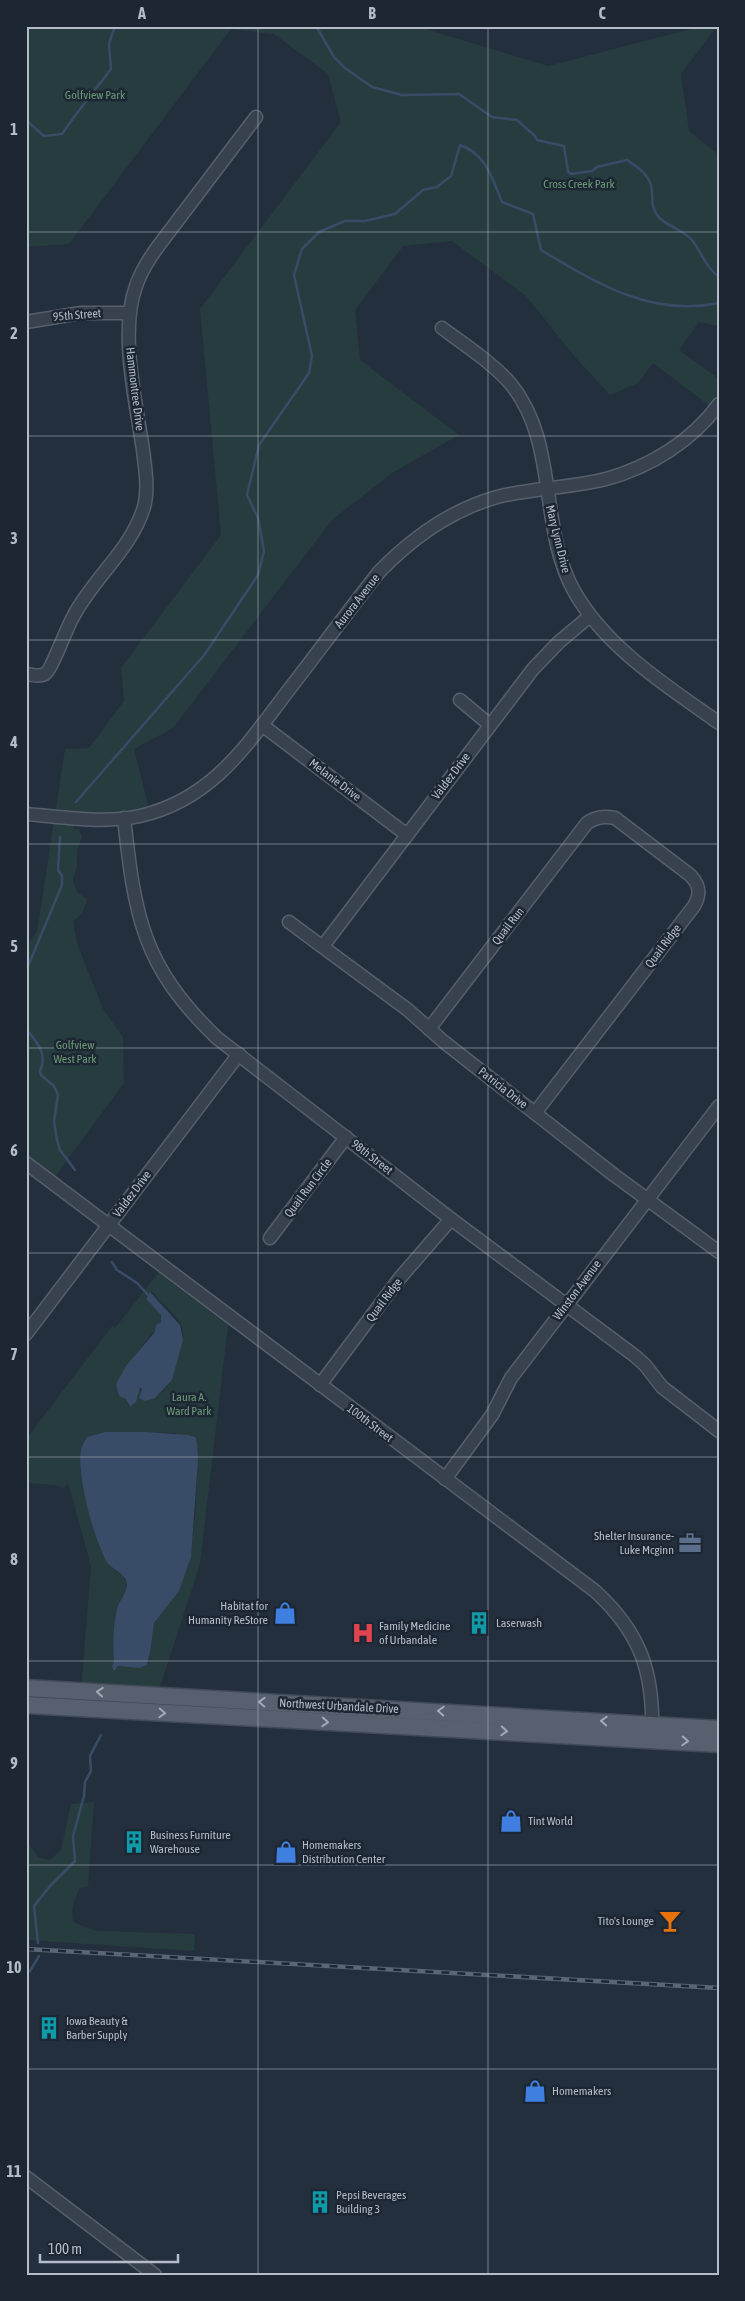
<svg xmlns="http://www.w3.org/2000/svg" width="745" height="2301" font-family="'Asap Condensed',sans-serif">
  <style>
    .green { fill: #263c3f; fill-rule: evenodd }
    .water { fill: #394c67 }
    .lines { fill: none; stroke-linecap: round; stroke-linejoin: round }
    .stream { stroke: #394c67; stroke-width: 2.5 }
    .minor-casing { stroke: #565f6c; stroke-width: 15 }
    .major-casing { stroke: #414a57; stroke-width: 19 }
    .minor { stroke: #38414e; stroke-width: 12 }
    .major { stroke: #56606e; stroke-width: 16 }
    .rail-casing { stroke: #5a6575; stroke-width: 4.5 }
    .rail { stroke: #1d2633; stroke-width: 2.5; stroke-dasharray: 8; stroke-linecap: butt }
    .oneway { stroke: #a1aab7 }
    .grid { fill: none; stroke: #b4bcc9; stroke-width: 1; stroke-opacity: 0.55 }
    .labels { text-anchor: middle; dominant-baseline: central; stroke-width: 5; stroke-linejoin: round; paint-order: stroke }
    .park-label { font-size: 12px; fill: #6b9a76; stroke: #1d2633 }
    .street-label { font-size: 12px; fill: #b4bcc9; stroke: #1d2633 }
    .poi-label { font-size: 12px; fill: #b4bcc9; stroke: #1d2633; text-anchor: start }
    .neatline { fill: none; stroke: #b4bcc9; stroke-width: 2 }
    .grid-label { font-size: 16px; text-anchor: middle; font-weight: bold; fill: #b4bcc9 }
  </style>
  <rect width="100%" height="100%" fill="#242f3e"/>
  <g class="green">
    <path d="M26,26H416L548,66L703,26H717L681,74L689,131L719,155V326L699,322L679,350L719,379V413L653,363L638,383L610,395L575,357L526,296L452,241L403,246L355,310L360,360L459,435L392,473L332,520L173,728L134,749L150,813L75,818L74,829H79L82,837L77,851V866L73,880L77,892L87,899C85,908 81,917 73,921L77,944L103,1009L123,1037L124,1083L51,1182L26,1163V946L37,932L65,749L89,748L124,701L121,668L221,535L200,309L341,122L328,74L274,34L231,29L69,244L26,247Z"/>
    <path d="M163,1267L229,1317L200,1564L157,1696L81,1691L91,1566L68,1483L63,1488L56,1485L26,1483V1439L113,1325L115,1328ZM152,1292C161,1303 180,1316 183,1331C185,1341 180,1349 178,1357C174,1373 168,1396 149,1398L141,1392L140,1386L129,1407L126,1399L119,1396L116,1384L143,1344L161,1323V1315L146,1299ZM105,1432L176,1433L198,1460L195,1517L189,1565L176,1594L154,1623L149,1663L139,1668L112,1666L114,1662L115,1621L119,1604L126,1588V1581L123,1576L110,1566L99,1547L81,1474L80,1464L87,1437Z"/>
    <path d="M94,1802L88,1887L80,1888C73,1902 71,1907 73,1922L96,1931L195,1934L194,1951L26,1940V1841L38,1857L50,1860L61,1850L71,1804Z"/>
  </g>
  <g class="water">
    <polygon points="150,1292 180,1325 183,1340 172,1380 155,1398 145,1401 139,1398 142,1390 140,1387 136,1402 130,1407 126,1399 119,1396 116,1384 126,1366 154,1333 157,1324 161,1323 161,1315 146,1299"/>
    <path d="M105,1432H146L188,1435L195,1437L197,1443L198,1460L191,1557L179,1591L154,1623L150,1653L147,1665L139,1668L118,1666L114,1671L112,1666L114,1662C113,1644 113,1627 117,1609C119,1601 127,1592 127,1584C126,1573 112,1570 107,1562C95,1544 74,1467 82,1447C83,1443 86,1440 87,1437Z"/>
  </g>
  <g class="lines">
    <g class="stream">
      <path d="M316,26L334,57L345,68L372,87L402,95L459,94L492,117L517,120L535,136L537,140L564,146L568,172L571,174L592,171L597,167L627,160C637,167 647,173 651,185C654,196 649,202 657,215C664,226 683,229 692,240C702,252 705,267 719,277"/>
      <polyline points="26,120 44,136 62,134 74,117 111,69 109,44 115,26"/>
      <path d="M76,802L205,654L258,575L264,551L258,518L247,495L259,445L309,373L312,356L294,275L302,249L319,232L345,221H365L395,214L423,190L437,187L451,176L460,145C486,154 492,178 502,202L533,214L541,250C598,284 651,317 719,303"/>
      <polyline points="26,971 62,885 62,876 58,870 60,837"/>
      <path d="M26,1029C37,1042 48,1054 40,1071L41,1075L54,1086L58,1095L54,1121L57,1140L60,1150L75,1170"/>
      <polyline points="112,1262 117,1270 137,1283 149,1296"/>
      <polyline points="38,1943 34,1906 51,1885 75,1861 73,1836 84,1796 85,1782 91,1771 90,1756 101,1735"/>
      <polyline points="26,1972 30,1971 39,1956"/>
    </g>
    <defs>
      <g id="minor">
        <polyline points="26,322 81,313 129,313"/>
        <path d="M442,328C465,345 491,362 510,383C559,442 538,526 574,591C606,648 667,686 719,723"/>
        <path d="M26,674C32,675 39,677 45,674C51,671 67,627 73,617C93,578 131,550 144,507C149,488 145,468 143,450C136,401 119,333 136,286C145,260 165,238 181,216C206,183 231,150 256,117"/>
        <polyline points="460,700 490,725"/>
        <polyline points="262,725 407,835"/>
        <path d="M26,814C64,817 102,824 140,816C214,799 248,743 291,687C321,648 349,610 379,572C412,538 451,510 497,497C533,488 570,488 606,479C650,467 692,441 719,404"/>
        <path d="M124,818C135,917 142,966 217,1038L451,1219L635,1356L645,1365L662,1387L719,1431"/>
        <polyline points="289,922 408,1010 444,1042 614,1175 719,1252"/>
        <polyline points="323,946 533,669 559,642 590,616"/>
        <path d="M429,1029L587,823C596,817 603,816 615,818L690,875C700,885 701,894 694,906L535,1113"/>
        <path d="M26,1163L595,1591C641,1633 654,1673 652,1734"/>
        <polyline points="270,1238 346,1137"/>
        <polyline points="26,1334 239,1054"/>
        <polyline points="320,1385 399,1279 451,1219"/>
        <polyline points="445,1479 492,1415 511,1378 719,1106"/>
        <polyline points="26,2177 155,2275"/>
      </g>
      <g id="major">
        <polyline points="26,1688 719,1729"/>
        <polyline points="26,1705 719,1744"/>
      </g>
    </defs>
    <use href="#minor" class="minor-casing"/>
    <use href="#major" class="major-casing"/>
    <use href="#minor" class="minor"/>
    <use href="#major" class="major"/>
    <defs>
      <polyline id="rail" points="26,1949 719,1988"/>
    </defs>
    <use href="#rail" class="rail-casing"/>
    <use href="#rail" class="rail"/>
  </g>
  <defs><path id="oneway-chevron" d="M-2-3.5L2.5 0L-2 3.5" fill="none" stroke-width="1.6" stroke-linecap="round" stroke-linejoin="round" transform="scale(1.25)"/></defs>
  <g class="oneway">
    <use href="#oneway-chevron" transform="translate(100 1692) rotate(-176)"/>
    <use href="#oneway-chevron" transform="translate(262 1702) rotate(-177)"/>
    <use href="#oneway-chevron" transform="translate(441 1711) rotate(-177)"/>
    <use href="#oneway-chevron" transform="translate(162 1713) rotate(3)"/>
    <use href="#oneway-chevron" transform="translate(604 1721) rotate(-177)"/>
    <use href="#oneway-chevron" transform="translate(325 1722) rotate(3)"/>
    <use href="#oneway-chevron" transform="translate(504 1731) rotate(3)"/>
    <use href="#oneway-chevron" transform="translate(685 1741) rotate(3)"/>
  </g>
  <path class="grid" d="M258,26V2275M488,26V2275M26,232H719M26,436H719M26,640H719M26,844H719M26,1048H719M26,1253H719M26,1457H719M26,1661H719M26,1865H719M26,2069H719"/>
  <defs>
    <symbol id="office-bare" viewBox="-9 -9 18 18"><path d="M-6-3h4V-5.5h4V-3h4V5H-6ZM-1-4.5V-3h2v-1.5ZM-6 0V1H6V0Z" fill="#5c6f8a" stroke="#1d2633" stroke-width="2.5" paint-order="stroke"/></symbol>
    <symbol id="shop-bare" viewBox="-9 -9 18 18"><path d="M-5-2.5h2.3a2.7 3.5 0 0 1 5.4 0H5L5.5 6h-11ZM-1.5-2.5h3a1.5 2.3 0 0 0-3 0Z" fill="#3f7fe0" stroke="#1d2633" stroke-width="2.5" paint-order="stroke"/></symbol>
    <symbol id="building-bare" viewBox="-9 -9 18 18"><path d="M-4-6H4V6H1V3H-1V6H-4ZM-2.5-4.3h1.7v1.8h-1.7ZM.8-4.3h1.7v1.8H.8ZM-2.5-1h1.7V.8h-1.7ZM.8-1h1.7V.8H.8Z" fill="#0f9aa8" stroke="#1d2633" stroke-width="2.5" paint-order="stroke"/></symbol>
    <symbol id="hospital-bare" viewBox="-9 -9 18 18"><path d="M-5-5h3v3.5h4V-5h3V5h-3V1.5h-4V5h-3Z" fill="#e0444e" stroke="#1d2633" stroke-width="2.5" paint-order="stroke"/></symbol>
    <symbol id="bar-bare" viewBox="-9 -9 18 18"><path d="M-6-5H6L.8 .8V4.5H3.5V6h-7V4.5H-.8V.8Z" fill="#e8710a" stroke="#1d2633" stroke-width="2.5" paint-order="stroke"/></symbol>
  </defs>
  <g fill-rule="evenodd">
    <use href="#office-bare" x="674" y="1527" width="32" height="32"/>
    <use href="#shop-bare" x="269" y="1597" width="32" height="32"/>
    <use href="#building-bare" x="463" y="1607" width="32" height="32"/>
    <use href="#hospital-bare" x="347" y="1617" width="32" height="32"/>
    <use href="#shop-bare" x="495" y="1805" width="32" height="32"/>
    <use href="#building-bare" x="118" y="1826" width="32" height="32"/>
    <use href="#shop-bare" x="270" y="1836" width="32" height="32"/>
    <use href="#bar-bare" x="654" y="1905" width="32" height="32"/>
    <use href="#building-bare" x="33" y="2012" width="32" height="32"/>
    <use href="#shop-bare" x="519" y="2075" width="32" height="32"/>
    <use href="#building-bare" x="304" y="2186" width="32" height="32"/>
  </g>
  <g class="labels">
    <g class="park-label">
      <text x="95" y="95">Golfview Park</text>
      <text x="579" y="184">Cross Creek Park</text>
      <text x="75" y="1045">Golfview<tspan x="75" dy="14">West Park</tspan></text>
      <text x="189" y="1397">Laura A.<tspan x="189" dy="14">Ward Park</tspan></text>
    </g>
    <g class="street-label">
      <text transform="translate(77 315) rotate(-5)">95th Street</text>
      <text transform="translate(135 389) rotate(83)">Hammontree Drive</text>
      <text transform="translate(558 539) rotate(76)">Mary Lynn Drive</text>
      <text transform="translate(357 601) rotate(-52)">Aurora Avenue</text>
      <text transform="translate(451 776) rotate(-53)">Valdez Drive</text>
      <text transform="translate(335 780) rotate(37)">Melanie Drive</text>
      <text transform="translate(508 926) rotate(-52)">Quail Run</text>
      <text transform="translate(663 946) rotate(-53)">Quail Ridge</text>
      <text transform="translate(503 1088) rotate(38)">Patricia Drive</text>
      <text transform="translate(372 1157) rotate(38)">98th Street</text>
      <text transform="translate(308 1188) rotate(-53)">Quail Run Circle</text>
      <text transform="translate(132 1194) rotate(-53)">Valdez Drive</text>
      <text transform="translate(577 1290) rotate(-53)">Winston Avenue</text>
      <text transform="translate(384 1300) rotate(-53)">Quail Ridge</text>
      <text transform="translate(370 1423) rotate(37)">100th Street</text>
      <text transform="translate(339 1706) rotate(3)">Northwest Urbandale Drive</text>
    </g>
    <g class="poi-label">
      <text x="674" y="1536" text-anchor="end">Shelter Insurance-<tspan x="674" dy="14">Luke Mcginn</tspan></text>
      <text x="268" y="1606" text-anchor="end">Habitat for<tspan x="268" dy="14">Humanity ReStore</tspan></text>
      <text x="496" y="1623">Laserwash</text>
      <text x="379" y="1626">Family Medicine<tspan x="379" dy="14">of Urbandale</tspan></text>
      <text x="528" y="1821">Tint World</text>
      <text x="150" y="1835">Business Furniture<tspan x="150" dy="14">Warehouse</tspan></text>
      <text x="302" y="1845">Homemakers<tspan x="302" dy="14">Distribution Center</tspan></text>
      <text x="654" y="1921" text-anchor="end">Tito's Lounge</text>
      <text x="66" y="2021">Iowa Beauty &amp;<tspan x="66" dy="14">Barber Supply</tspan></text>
      <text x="552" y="2091">Homemakers</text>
      <text x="336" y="2195">Pepsi Beverages<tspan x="336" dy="14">Building 3</tspan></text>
    </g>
  </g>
  <rect width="745" height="2301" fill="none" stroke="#1d2633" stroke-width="55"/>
  <path d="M40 2254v8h138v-8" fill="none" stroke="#b4bcc9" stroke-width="2.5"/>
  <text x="48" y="2254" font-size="15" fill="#b4bcc9" stroke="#1d2633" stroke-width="4" paint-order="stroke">100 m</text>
  <rect x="28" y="28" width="690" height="2246" class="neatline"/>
  <g class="grid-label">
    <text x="142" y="19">A</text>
    <text x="372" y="19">B</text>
    <text x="602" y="19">C</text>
    <text x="14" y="135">1</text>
    <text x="14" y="339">2</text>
    <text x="14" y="544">3</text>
    <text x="14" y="748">4</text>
    <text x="14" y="952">5</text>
    <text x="14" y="1156">6</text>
    <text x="14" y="1360">7</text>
    <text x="14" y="1565">8</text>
    <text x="14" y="1769">9</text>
    <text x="14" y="1973">10</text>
    <text x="14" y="2177">11</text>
  </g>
</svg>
